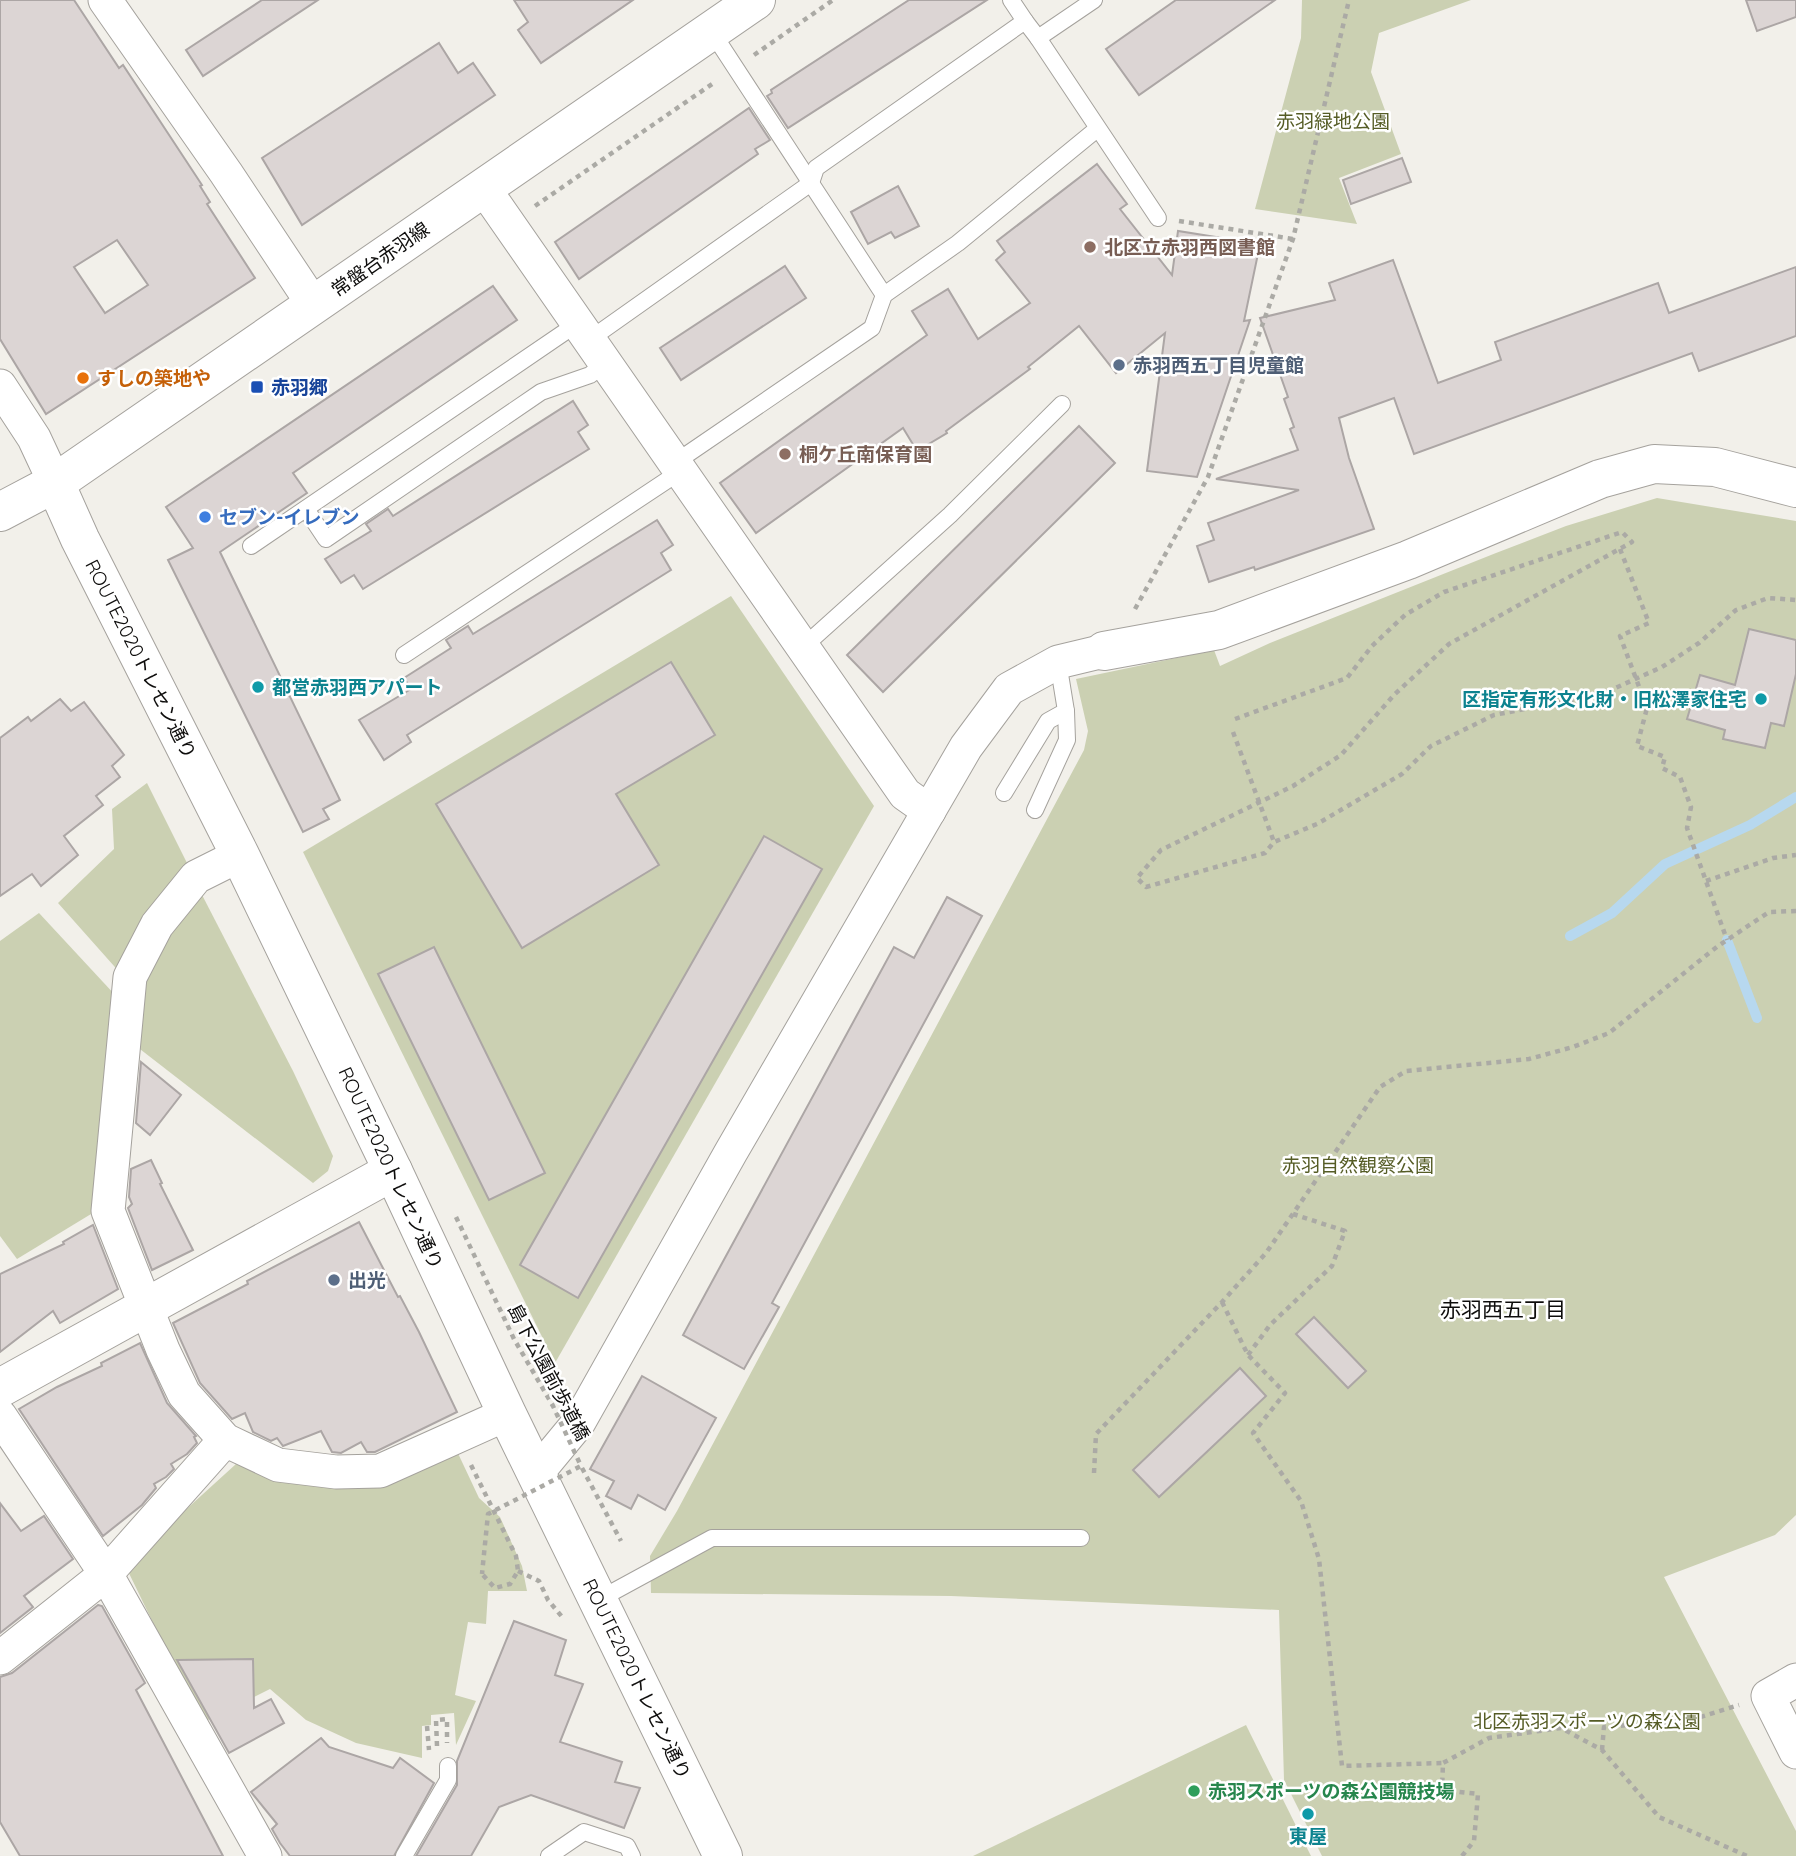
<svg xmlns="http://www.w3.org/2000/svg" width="1796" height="1856" font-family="Quicksand,'Noto Sans JP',sans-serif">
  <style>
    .green { fill: #cbd0b2 }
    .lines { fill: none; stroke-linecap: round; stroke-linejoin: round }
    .stream { stroke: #b7d8ef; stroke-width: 10 }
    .building { fill: #dcd5d4; stroke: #aca6a5; stroke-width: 2; fill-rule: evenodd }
    .lane-casing { stroke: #a5a29d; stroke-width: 18 }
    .street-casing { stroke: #a5a29d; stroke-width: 35 }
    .secondary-casing { stroke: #a5a29d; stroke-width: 40 }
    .path { stroke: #abaaa5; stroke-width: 4.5; stroke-dasharray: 5 5; stroke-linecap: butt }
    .lane { stroke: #fff; stroke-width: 16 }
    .street { stroke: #fff; stroke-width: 33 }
    .secondary { stroke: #fff; stroke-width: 38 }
    .path-bridge { stroke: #abaaa5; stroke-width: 4.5; stroke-dasharray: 5 5; stroke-linecap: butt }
    .education-dot { fill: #8d6e63; stroke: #fff; stroke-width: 2.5 }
    .service-dot { fill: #5c6f8a; stroke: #fff; stroke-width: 2.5 }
    .food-dot { fill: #e8710a; stroke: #fff; stroke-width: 2.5 }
    .transit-dot { fill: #1a4fb4; stroke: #fff; stroke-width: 2.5 }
    .shop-dot { fill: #3f7fe0; stroke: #fff; stroke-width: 2.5 }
    .culture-dot { fill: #0f9aa8; stroke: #fff; stroke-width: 2.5 }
    .leisure-dot { fill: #2e9e5b; stroke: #fff; stroke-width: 2.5 }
    .labels { text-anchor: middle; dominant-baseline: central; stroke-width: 5; stroke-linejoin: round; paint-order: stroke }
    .park-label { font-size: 19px; fill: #555c25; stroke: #fff }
    .education-label { font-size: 19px; font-weight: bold; fill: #785e54; stroke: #fff; text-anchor: start }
    .street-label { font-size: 19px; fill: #0e0d0c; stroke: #fff }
    .service-label { font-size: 19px; font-weight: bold; fill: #4e5e75; stroke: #fff; text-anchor: start }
    .food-label { font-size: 19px; font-weight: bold; fill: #c56008; stroke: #fff; text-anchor: start }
    .transit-label { font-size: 19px; font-weight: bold; fill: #164399; stroke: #fff; text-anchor: start }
    .shop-label { font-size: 19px; font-weight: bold; fill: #366cbe; stroke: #fff; text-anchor: start }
    .culture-label { font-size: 19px; font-weight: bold; fill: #0d838f; stroke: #fff; text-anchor: start }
    .leisure-label { font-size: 19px; font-weight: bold; fill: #27864d; stroke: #fff; text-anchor: start }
    .neighbourhood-label { font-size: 21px; fill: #0e0d0c; stroke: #fff }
  </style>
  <rect width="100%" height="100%" fill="#f2f0ea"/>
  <g class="green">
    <polygon points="1302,0 1471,0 1379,33 1371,72 1401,154 1339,178 1357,224 1255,209 1301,38"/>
    <polygon points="1657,498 1796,521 1796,1515 1775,1535 1664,1577 1796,1831 1796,1856 1322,1856 1284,1780 1279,1610 951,1596 651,1593 650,1556 677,1511 1084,750 1088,731 1076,679 1214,650 1220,666 1270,643 1496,553 1566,526"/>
    <polygon points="731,596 874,806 555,1363 303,852"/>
    <polygon points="147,783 191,871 122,975 58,903 114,849 112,809"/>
    <polygon points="200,891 293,1071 333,1156 328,1171 313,1183 136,1046 140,983 158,943"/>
    <polygon points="39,913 116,996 96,1211 17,1259 0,1236 0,941"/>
    <polygon points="455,1447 479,1498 500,1517 522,1566 527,1591 488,1591 486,1624 468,1622 455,1695 476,1701 456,1745 454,1713 431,1715 431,1725 422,1726 422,1758 356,1743 306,1720 270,1689 204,1722 190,1699 125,1565 236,1464 280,1479"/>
    <polygon points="1246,1725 1311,1856 973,1856"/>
  </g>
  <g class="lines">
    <g class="stream">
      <polyline points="1570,936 1612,913 1665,864 1750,825 1796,797"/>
      <polyline points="1727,940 1757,1018"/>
    </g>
  </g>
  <g class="building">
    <path d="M0,0H74L119,68L123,65L202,185L200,186L210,202L207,204L255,278L46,414L0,339ZM117,240L148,285L105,313L74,267Z"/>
    <polygon points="262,0 318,0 203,76 186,50"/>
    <polygon points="514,0 633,0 541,63 518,30 528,22"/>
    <polygon points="909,0 987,0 788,128 767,96 772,93 771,90"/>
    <polygon points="1176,0 1275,0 1139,95 1106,49"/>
    <polygon points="1746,0 1796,0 1796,17 1757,31"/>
    <polygon points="439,43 458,73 473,63 495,95 302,225 262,158"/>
    <polygon points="749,108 770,140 755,149 758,154 579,279 555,242"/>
    <polygon points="1402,158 1411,182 1351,204 1343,180"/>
    <polygon points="1097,164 1127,204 1120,209 1172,275 1178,231 1260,244 1244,321 1250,320 1197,477 1147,471 1165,333 1116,373 1079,326 1028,367 1030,369 946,431 947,433 917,451 903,428 756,533 720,483 927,335 912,311 948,289 978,339 1030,303 996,260 1005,252 997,241"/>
    <polygon points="898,186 919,226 895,238 891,232 868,244 851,212"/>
    <polygon points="1393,260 1438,383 1501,360 1495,342 1658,283 1669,313 1796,267 1796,336 1699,371 1692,353 1414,454 1394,398 1339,418 1349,458 1374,529 1255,570 1254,567 1209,582 1197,546 1214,540 1208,523 1299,490 1216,479 1298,450 1290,429 1294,427 1284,399 1288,397 1260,318 1335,300 1329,283"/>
    <polygon points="785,266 806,298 681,380 660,348"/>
    <polygon points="493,286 517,320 293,473 307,493 220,552 340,800 323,809 329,819 303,832 168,560 193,548 166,507"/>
    <polygon points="573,401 588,425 578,432 589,449 363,589 354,575 341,583 325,559 371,531 366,524 388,509 393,516"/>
    <polygon points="1079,426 1115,463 883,692 847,655"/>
    <polygon points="657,520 673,545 661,553 671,570 407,735 411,742 384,760 359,720 411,689 404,678 451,648 446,640 468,626 473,634"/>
    <polygon points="1749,629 1796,640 1796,674 1784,726 1771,723 1765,748 1723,739 1725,730 1687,719 1700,675 1735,685"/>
    <polygon points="671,662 715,735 616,794 659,865 522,948 436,804"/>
    <polygon points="60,699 71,711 84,702 124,755 112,766 120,777 96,796 103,805 64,836 78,855 41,886 32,874 0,896 0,738 28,717 31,721"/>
    <polygon points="764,836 822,869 578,1298 520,1265"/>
    <polygon points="947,897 982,916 772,1303 779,1307 744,1369 683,1335 894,947 914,958"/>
    <polygon points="434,947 545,1173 489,1200 378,974"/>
    <polygon points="141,1062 181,1095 150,1135 136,1123"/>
    <polygon points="151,1160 162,1183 160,1184 193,1250 152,1270 128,1208 132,1204 129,1197 131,1169"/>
    <polygon points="359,1222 398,1297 400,1296 419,1332 457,1412 375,1452 367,1452 361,1442 341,1453 332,1452 321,1431 283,1446 277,1438 271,1441 253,1432 245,1413 232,1419 200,1383 173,1323 248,1284 247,1281"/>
    <polygon points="93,1225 118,1289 60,1323 53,1311 0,1352 0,1274 64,1244 63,1242"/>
    <polygon points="1314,1317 1366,1371 1348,1388 1296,1334"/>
    <polygon points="140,1343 167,1403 196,1436 194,1437 197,1443 187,1454 171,1464 174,1469 166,1477 154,1484 156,1488 142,1505 103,1536 19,1409 57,1387 102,1366 101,1363"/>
    <polygon points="1240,1368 1266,1396 1159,1497 1133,1470"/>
    <polygon points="642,1376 716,1418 665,1510 638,1495 631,1509 606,1496 614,1481 590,1469"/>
    <polygon points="0,1503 21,1531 44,1516 73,1559 24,1596 33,1607 0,1633"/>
    <polygon points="98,1605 102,1606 145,1683 136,1690 223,1856 20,1856 0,1822 0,1677 12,1673"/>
    <polygon points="514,1621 566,1640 555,1675 583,1684 560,1742 622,1762 615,1782 640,1788 624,1828 531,1795 499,1807 471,1856 416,1856 457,1785 457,1761"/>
    <polygon points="253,1659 254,1708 271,1699 284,1723 229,1753 177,1660"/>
    <polygon points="321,1738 329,1747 393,1768 400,1758 434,1783 394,1856 290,1856 280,1843 272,1829 277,1824 251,1792"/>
  </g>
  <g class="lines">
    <defs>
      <g id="lane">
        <polyline points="1011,0 1025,21"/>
        <polyline points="712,32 884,295"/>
        <polyline points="1038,38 1158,218"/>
        <polyline points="589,340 811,183 816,168 1025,21 1038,38 1094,0"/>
        <polyline points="676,462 872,328 884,295 958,243 1097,129"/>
        <polyline points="306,509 326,539 541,392 590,375 606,363"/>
        <polyline points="251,546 578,323"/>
        <polyline points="802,648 950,515 1062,404"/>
        <polyline points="404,655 681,471"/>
        <polyline points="1004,793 1048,721 1066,711 1058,662"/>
        <polyline points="1035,810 1067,740 1066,711"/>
        <polyline points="598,1600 712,1538 1081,1538"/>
        <polyline points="404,1856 448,1780 448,1766"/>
        <polyline points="549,1856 584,1832 627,1846 632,1856"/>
      </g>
      <g id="street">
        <polyline points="105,0 226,173 313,304"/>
        <polyline points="483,187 905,794 929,811"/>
        <polyline points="0,386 34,438 55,483"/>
        <polyline points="240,855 196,877 157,925 130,977 108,1211 163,1350 184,1394 225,1440 278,1465 336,1472 380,1471 507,1414"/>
        <polyline points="0,1416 106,1574 265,1856"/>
        <polyline points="536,1474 579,1422 731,1152 966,747 1009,689 1058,662 1104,651"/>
        <polyline points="0,1658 106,1574 225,1440"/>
        <polyline points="1796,1680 1768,1696 1796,1752"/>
      </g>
      <g id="secondary">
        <polyline points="55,483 80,539 240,855 393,1171 507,1414 723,1856"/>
        <polyline points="0,512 55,483 756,0"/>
        <polyline points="1104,651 1219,630 1408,560 1600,479 1654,464 1715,467 1796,488"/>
        <polyline points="0,1388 393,1171"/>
      </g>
    </defs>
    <use href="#lane" class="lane-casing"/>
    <use href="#street" class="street-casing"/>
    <use href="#secondary" class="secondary-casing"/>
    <g class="path">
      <polyline points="754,55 833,0"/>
      <polyline points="535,206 715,82"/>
      <polyline points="1179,221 1293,239"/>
      <polyline points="1620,549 1649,623 1620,636 1647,708 1637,746 1665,757 1662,768 1680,777 1691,807 1687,828 1727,940"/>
      <polyline points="1135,609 1208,477 1293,239 1349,0"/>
      <polyline points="1235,719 1347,678 1372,646 1405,615 1444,592 1622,532 1632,542 1449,644 1395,694 1341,755 1293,786 1161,850 1137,878 1146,887 1265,853 1274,842 1317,824 1402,774 1431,746 1494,715 1602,694 1662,667 1699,643 1736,610 1768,598 1796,600"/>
      <polyline points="1233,732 1274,842"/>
      <polyline points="1706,881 1773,858 1796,855"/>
      <polyline points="1222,1302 1248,1355 1285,1393 1253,1433 1301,1501 1319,1559 1342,1766 1443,1763"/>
      <polyline points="1248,1355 1270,1325 1332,1266 1345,1231 1293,1214"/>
      <polyline points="471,1465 516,1556 518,1571 510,1584 495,1588 482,1574"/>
      <polyline points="582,1468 621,1541"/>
      <polyline points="1094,1473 1096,1434 1222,1302 1266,1253 1380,1087 1406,1071 1529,1059 1573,1047 1609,1033 1718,946 1769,912 1796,911"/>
      <polyline points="518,1571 539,1581 548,1600 563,1618"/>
      <polyline points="427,1726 429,1750"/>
      <polyline points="437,1746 436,1720 447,1719 447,1743"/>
      <polyline points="1602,1750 1604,1727 1691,1720 1739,1705"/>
      <polyline points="1462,1856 1474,1841 1478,1794 1442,1790 1443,1763 1489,1738 1561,1728 1602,1750 1659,1817 1747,1856"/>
    </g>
    <use href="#lane" class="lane"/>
    <use href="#street" class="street"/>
    <use href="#secondary" class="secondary"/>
    <polyline class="path-bridge" points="456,1217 514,1339 553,1406 581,1466 488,1514 482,1574"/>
  </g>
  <g class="education-dot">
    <circle cx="1090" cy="247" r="7"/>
    <circle cx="785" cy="454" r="7"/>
  </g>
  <g class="service-dot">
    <circle cx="1119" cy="365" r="7"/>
    <circle cx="334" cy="1280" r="7"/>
  </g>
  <circle class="food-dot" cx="83" cy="378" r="7"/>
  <rect class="transit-dot" x="250" y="380" width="14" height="14" rx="3.5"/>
  <circle class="shop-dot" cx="205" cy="517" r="7"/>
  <g class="culture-dot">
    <circle cx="258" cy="687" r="7"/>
    <circle cx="1761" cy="699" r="7"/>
    <circle cx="1308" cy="1814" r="7"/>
  </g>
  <circle class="leisure-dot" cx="1194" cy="1791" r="7"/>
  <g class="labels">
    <g class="park-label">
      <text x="1333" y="121">赤羽緑地公園</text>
      <text x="1358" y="1165">赤羽自然観察公園</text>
      <text x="1587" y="1721">北区赤羽スポーツの森公園</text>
    </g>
    <g class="education-label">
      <text x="1104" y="247">北区立赤羽西図書館</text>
      <text x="799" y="454">桐ケ丘南保育園</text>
    </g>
    <g class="street-label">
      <text transform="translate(380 259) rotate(-35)">常盤台赤羽線</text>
      <text transform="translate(141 659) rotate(63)">ROUTE2020トレセン通り</text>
      <text transform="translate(391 1168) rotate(65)">ROUTE2020トレセン通り</text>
      <text transform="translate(549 1372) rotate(62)">島下公園前歩道橋</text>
      <text transform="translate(637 1679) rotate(64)">ROUTE2020トレセン通り</text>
    </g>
    <g class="service-label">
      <text x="1133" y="365">赤羽西五丁目児童館</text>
      <text x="348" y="1280">出光</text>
    </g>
    <g class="food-label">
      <text x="97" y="378">すしの築地や</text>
    </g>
    <g class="transit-label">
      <text x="271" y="387">赤羽郷</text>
    </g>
    <g class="shop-label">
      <text x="219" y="517">セブン-イレブン</text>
    </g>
    <g class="culture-label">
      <text x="272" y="687">都営赤羽西アパート</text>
      <text x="1747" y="699" text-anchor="end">区指定有形文化財・旧松澤家住宅</text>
      <text x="1308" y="1836" text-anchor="middle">東屋</text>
    </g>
    <g class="leisure-label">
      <text x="1208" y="1791">赤羽スポーツの森公園競技場</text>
    </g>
    <g class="neighbourhood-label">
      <text x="1503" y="1309">赤羽西五丁目</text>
    </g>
  </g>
</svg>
